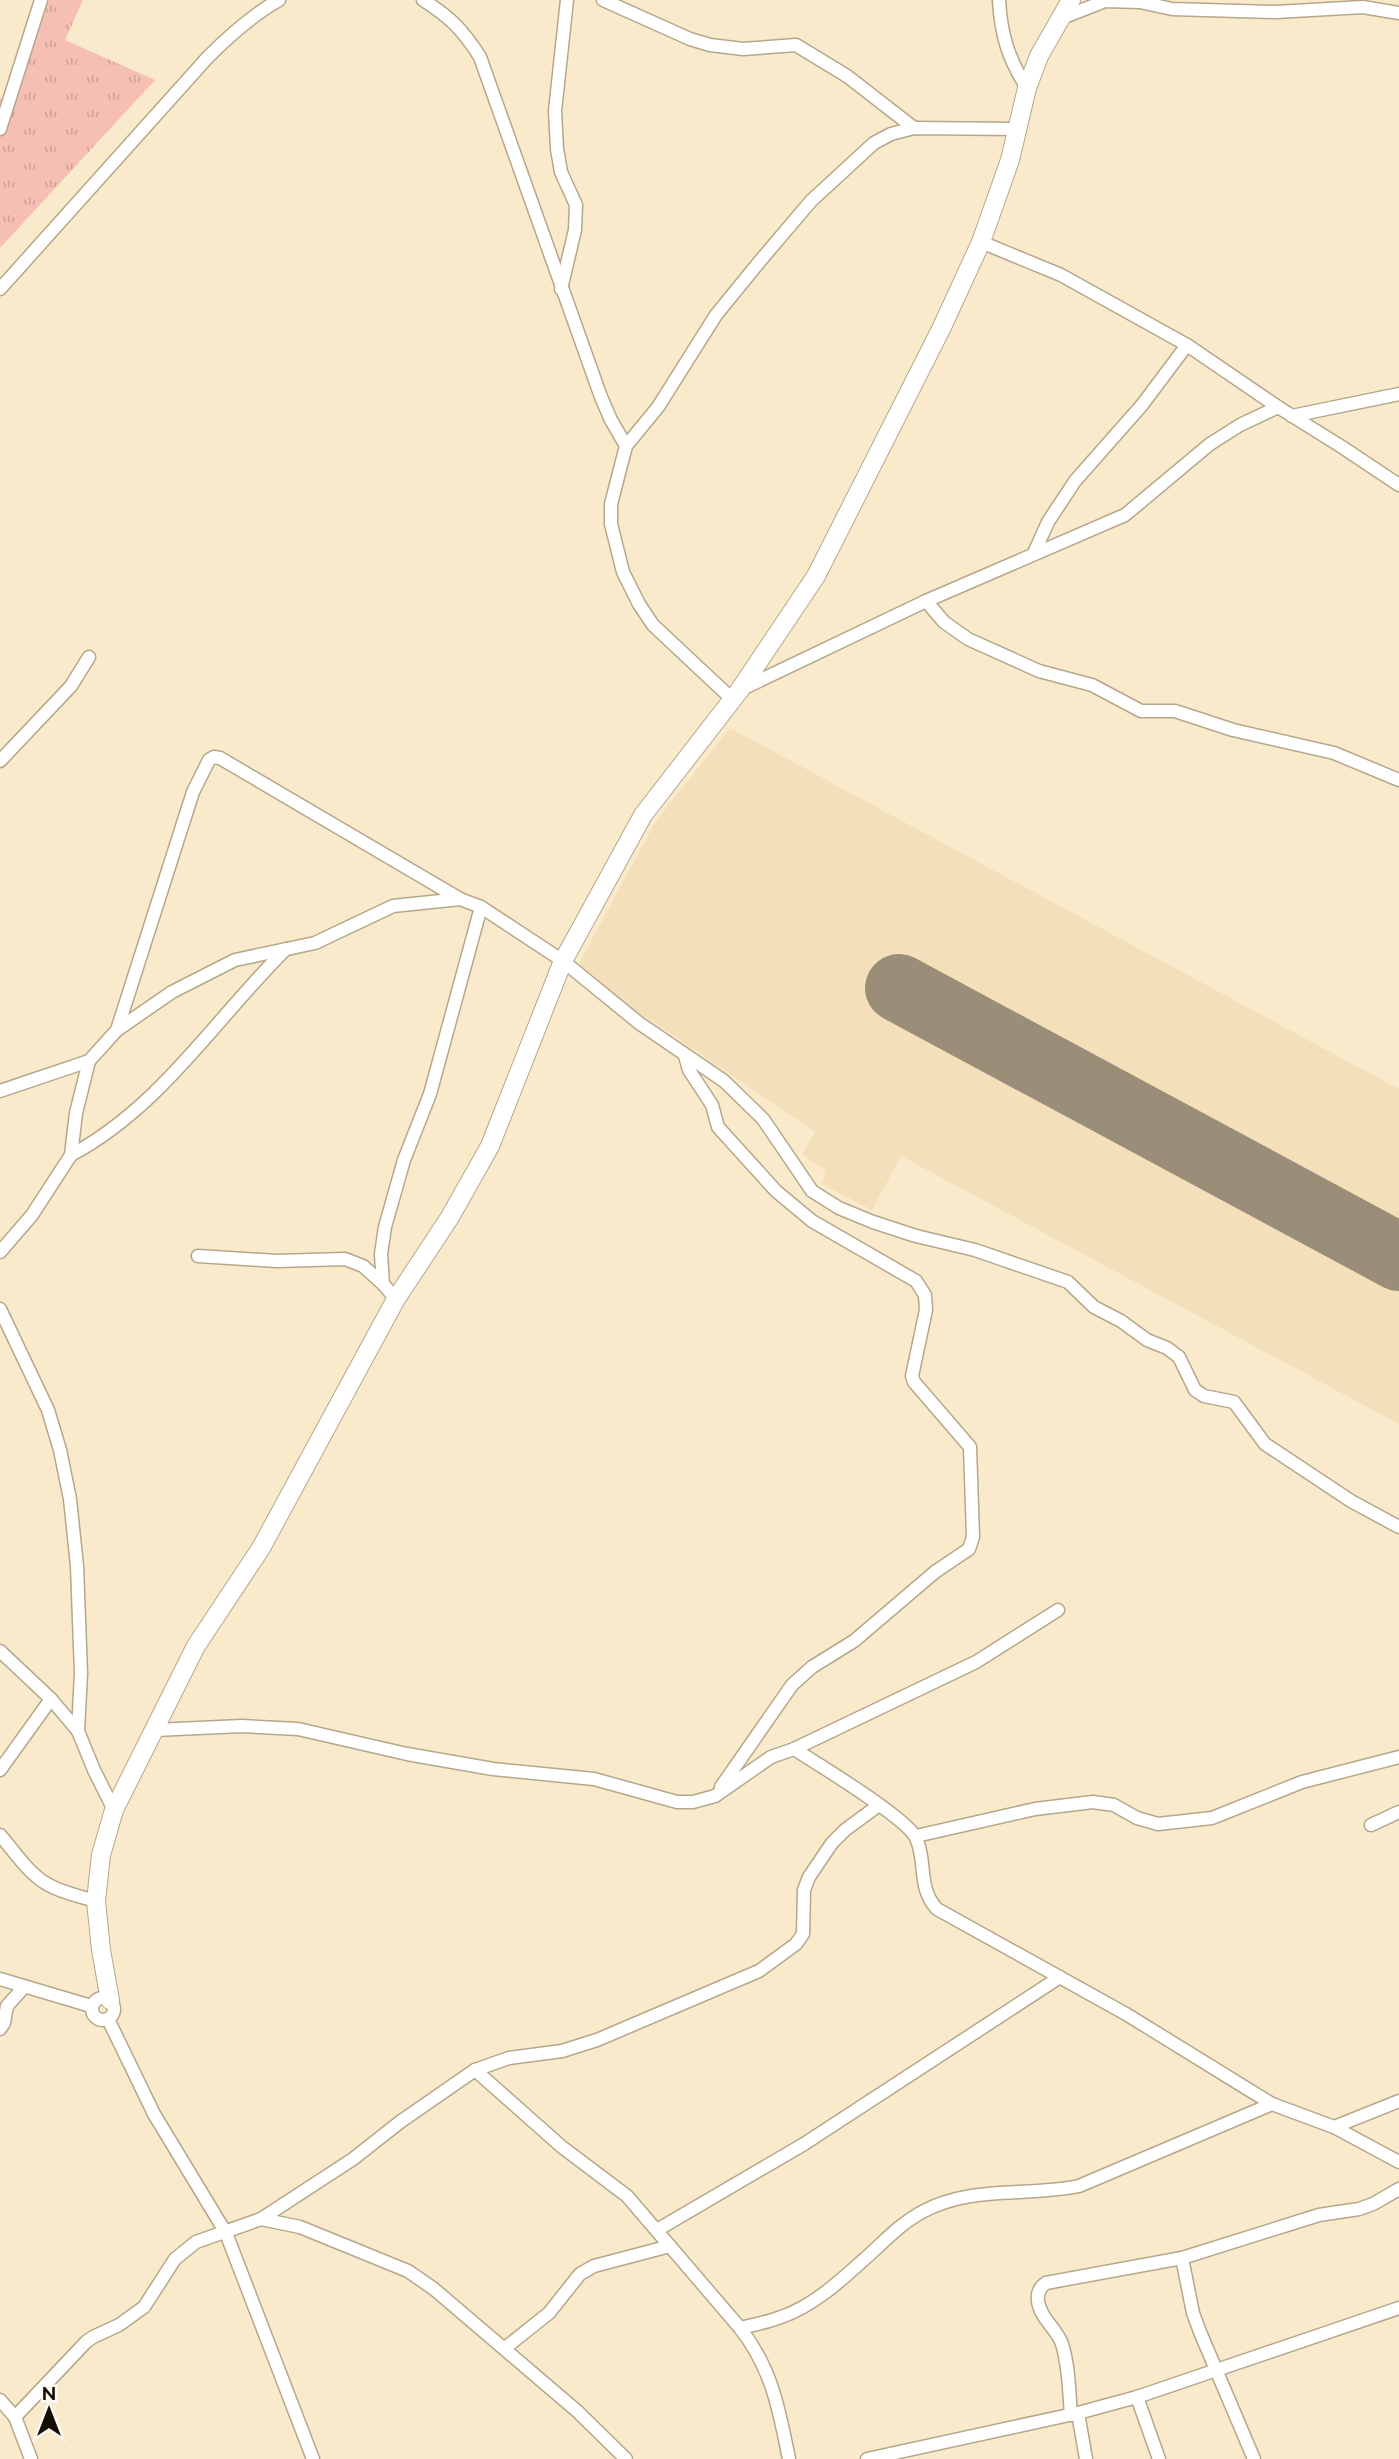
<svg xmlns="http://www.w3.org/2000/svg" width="1399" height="2459" font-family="Raleway,sans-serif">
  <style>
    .built { fill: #f3dfba }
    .grass { fill: url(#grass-tufts) }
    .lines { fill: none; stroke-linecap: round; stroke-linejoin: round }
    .runway { stroke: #9a8e78; stroke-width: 68 }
    .street-casing { stroke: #b6a78a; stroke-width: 15 }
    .secondary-casing { stroke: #b6a78a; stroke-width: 20 }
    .street { stroke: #fff; stroke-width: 12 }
    .secondary { stroke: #fff; stroke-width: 18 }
  </style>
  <defs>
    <pattern id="grass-tufts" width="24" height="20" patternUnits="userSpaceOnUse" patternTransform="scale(1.75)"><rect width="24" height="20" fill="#f6bfb4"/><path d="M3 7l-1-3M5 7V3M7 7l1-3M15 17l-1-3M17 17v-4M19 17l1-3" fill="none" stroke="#d2a399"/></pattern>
  </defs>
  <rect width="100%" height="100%" fill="#faeacc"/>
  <polygon class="built" points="730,728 1399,1089 1399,1424 901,1156 872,1210 822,1184 826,1171 802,1154 815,1132 645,1016 640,1022 576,969 656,821"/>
  <polygon class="grass" points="49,0 83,0 65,40 155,80 0,248 0,98 12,101"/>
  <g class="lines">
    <polyline class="runway" points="899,988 1399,1257"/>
    <defs>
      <g id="street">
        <path d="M423,0C450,17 463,30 480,57L601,397L611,420L626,446L658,407L716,315L760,261L811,201L874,143L891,134L914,128L1016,129"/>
        <polyline points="603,0 690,39 710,45 743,49 796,45 847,76 914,128"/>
        <path d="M999,0C1001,35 1008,58 1027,88"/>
        <polyline points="1062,18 1105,1 1140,2 1172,9 1276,12 1363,7 1399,13"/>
        <polyline points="0,129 41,0"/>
        <polyline points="981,242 1061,275 1187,345 1278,407 1342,447 1399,485"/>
        <path d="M0,289L208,57C230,35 252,15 279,0"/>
        <polyline points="561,289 575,230 576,205 561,172 557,149 555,111 567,0"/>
        <polyline points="1292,416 1399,394"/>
        <polyline points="626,446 611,504 611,524 623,572 639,604 653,625 732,699"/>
        <polyline points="1034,553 1048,522 1075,481 1142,405 1187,345"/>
        <polyline points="926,601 944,622 968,639 1039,671 1092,685 1141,711 1175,711 1233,730 1334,753 1399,780"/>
        <polyline points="742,689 926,601 1125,515 1210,444 1240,425 1278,407"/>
        <polyline points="0,761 71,686 89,657"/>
        <polyline points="117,1030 193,792 209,760 214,757 220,758 460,899 481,907 563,961 639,1023 724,1081 763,1119 812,1191 839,1208 873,1222 916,1236 975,1250 1068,1282 1094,1307 1121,1321 1147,1340 1167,1348 1179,1357 1195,1390 1204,1396 1234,1402 1265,1444 1351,1501 1399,1527"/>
        <polyline points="685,1056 689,1070 712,1105 718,1127 776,1191 812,1221 916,1281 925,1295 926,1310 912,1376 914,1382 970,1447 973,1537 969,1549 935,1572 854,1641 812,1667 792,1685 721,1787"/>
        <polyline points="0,1091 89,1061 117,1030 172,992 235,960 315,943 393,906 460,899"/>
        <path d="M71,1155C161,1107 215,1019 286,949"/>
        <polyline points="0,1252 32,1215 71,1155 76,1113 89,1061"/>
        <polyline points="198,1256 277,1261 345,1259 363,1266 383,1284 396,1299"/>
        <polyline points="383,1284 381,1254 385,1227 404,1160 430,1094 481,907"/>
        <polyline points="0,1309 48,1410 60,1450 70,1499 77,1566 81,1673 78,1731 94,1770 114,1810"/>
        <polyline points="0,1651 51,1699 78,1731"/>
        <path d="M155,1730L242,1726L298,1729L407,1754L493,1769L594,1779L677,1802H693L715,1796L771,1757L794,1749C816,1763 907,1818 916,1838C927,1861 917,1888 937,1909L1126,2014L1272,2104L1334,2127L1399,2162"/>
        <polyline points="794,1749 976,1662 1058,1610"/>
        <polyline points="0,1770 51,1699"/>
        <polyline points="1371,1825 1399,1812"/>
        <path d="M0,1835C14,1851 28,1873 47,1884C62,1893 79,1896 96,1901"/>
        <polyline points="916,1836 1035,1809 1093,1802 1114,1805 1137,1818 1158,1824 1212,1818 1302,1782 1399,1757"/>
        <polyline points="0,1979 91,2006"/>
        <circle cx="103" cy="2009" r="11"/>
        <polyline points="108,2019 154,2114 226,2233 313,2459"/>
        <polyline points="0,2029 4,2023 7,2006 24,1987"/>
        <path d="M475,2070L562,2147L627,2196L740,2328C772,2369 779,2409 789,2459"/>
        <polyline points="1334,2127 1399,2101"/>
        <polyline points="261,2219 353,2159 400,2122 475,2070 509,2058 562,2051 597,2040 759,1971 796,1944 803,1934 804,1890 809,1877 832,1843 845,1830 879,1805"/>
        <polyline points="657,2230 804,2144 1060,1977"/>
        <polyline points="1182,2258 1193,2313 1200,2332 1254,2459"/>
        <path d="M740,2328C754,2325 768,2322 781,2317C811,2307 838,2283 860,2263C881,2245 898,2225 922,2212C972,2185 1026,2197 1079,2186L1272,2104"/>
        <polyline points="505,2348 549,2313 580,2274 594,2266 670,2246"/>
        <polyline points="1137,2397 1159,2459"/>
        <polyline points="0,2400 15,2417 86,2342 93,2337 119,2325 144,2307 175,2259 196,2242 261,2219 300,2227 408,2271 434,2289 577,2411 626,2459"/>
        <polyline points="1078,2413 1086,2459"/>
        <path d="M1071,2415C1069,2392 1069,2366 1062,2344C1057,2329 1040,2318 1038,2301C1037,2293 1040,2287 1046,2283L1182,2258L1319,2215L1359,2209L1373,2204L1399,2189"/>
        <polyline points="15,2417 31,2459"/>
        <polyline points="867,2459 1078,2413 1137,2397 1399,2308"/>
      </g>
      <polyline id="secondary" points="110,2000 101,1950 96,1901 101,1855 114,1810 196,1646 261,1548 396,1299 450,1217 490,1146 563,961 643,815 739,691 816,576 942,327 981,242 1010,160 1027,88 1039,56 1071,0"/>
    </defs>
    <use href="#street" class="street-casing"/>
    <use href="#secondary" class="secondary-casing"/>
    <use href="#street" class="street"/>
    <use href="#secondary" class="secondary"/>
  </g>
  <g transform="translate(49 2410)" stroke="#fcf9f3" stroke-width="5" paint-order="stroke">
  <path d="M0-5L12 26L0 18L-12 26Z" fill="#140e05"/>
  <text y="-10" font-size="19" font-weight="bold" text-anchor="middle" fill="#140e05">N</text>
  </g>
</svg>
